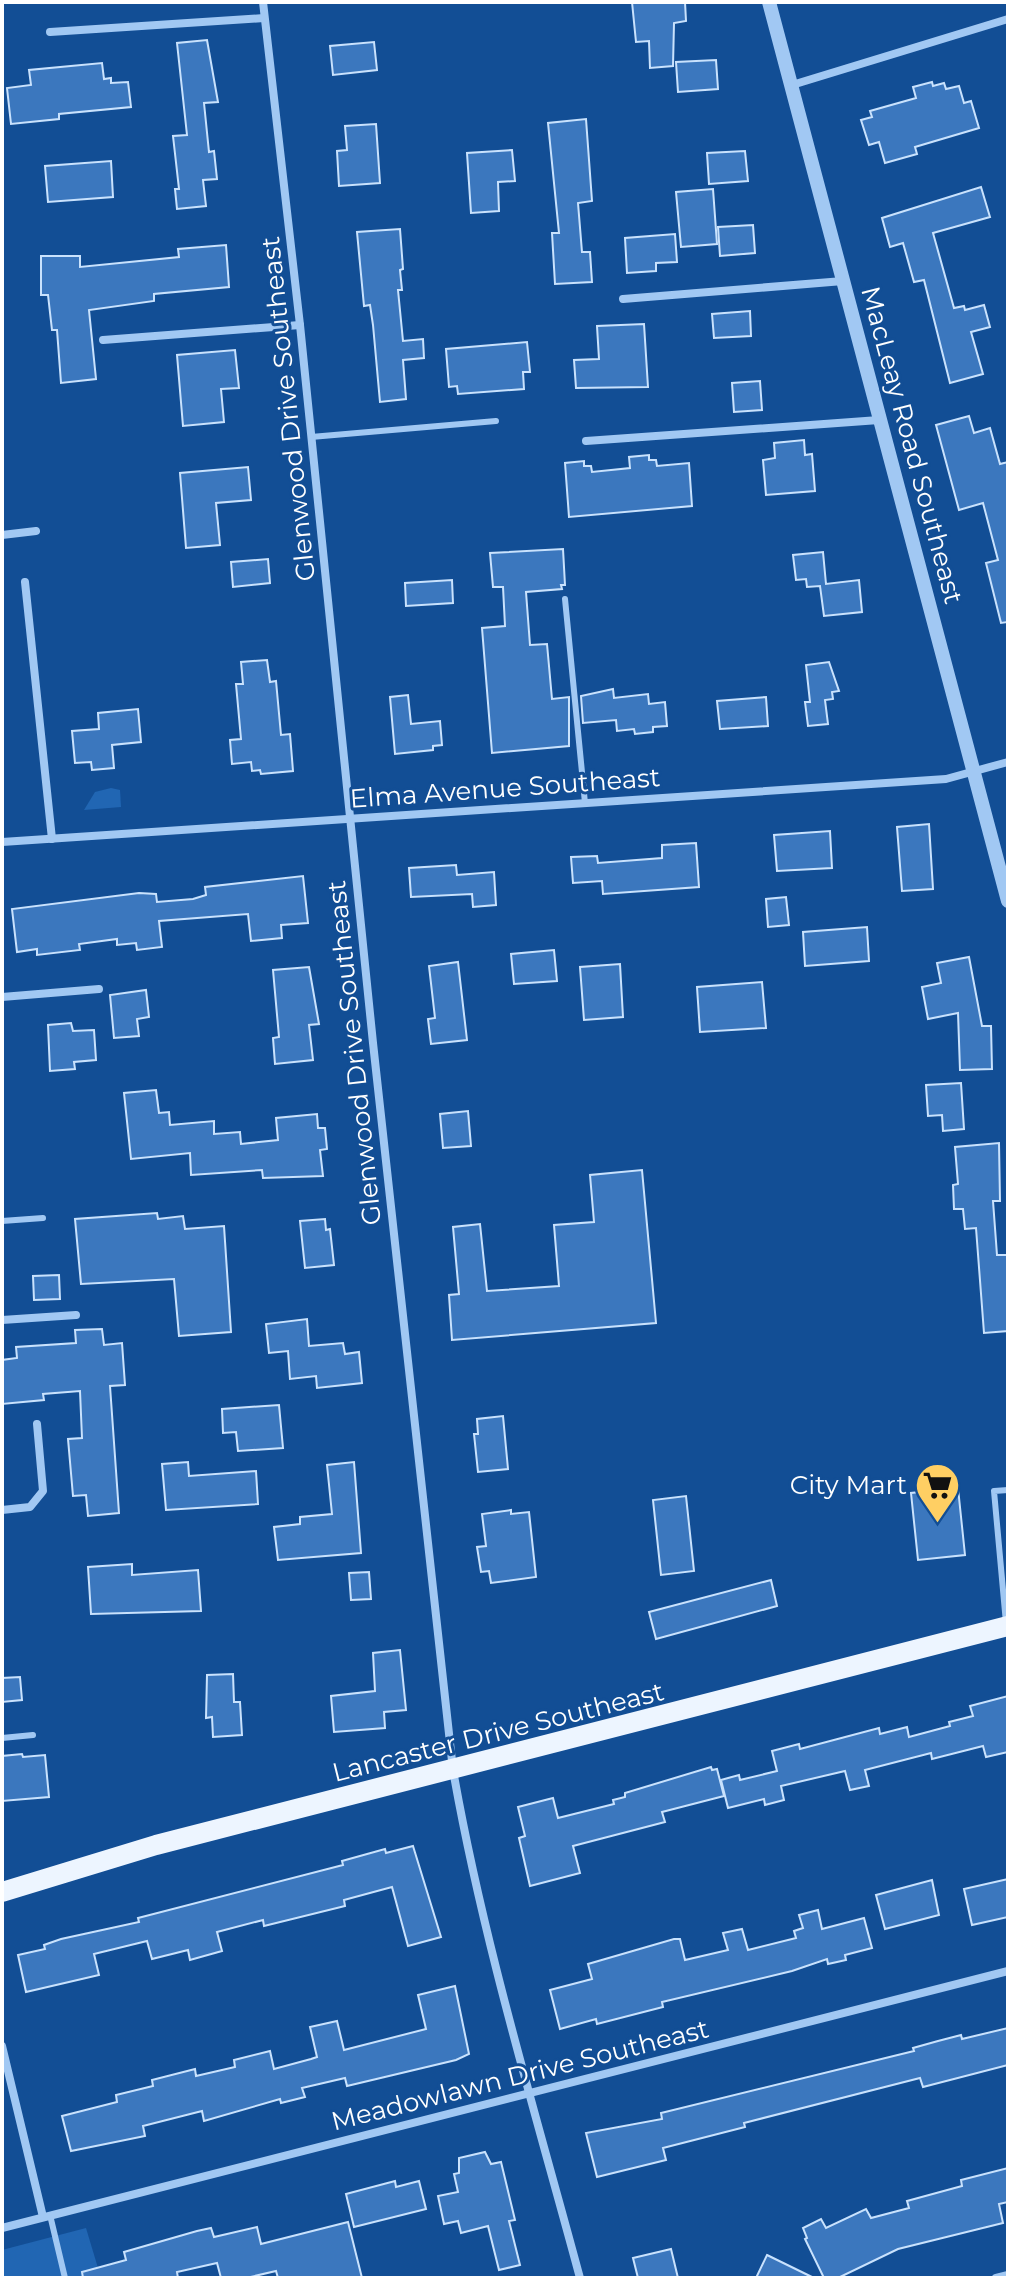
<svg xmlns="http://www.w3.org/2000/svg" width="1010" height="2280" font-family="Montserrat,sans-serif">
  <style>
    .green { fill: #2166b3 }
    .building { fill: #3b77be; stroke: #c9e2fd; stroke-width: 2 }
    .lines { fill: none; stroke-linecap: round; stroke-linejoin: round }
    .service { stroke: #a1c8f3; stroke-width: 6 }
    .minor { stroke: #a1c8f3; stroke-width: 8 }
    .tertiary { stroke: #a1c8f3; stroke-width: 14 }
    .primary { stroke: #edf5ff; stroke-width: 20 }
    .labels { text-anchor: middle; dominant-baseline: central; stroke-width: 6; stroke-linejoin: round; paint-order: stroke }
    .street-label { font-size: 26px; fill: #fff; stroke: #124e95 }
    .poi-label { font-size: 26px; fill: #fff; stroke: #124e95; text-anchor: end }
  </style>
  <rect width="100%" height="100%" fill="#124e95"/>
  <g class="green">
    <polygon points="111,788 120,790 121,807 84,810 95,792"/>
    <polygon points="86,2228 101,2278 2,2278 2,2250"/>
  </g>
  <g class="building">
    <polygon points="632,2 685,2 686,21 674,23 673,66 650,68 649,41 636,42"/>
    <polygon points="207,40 218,102 204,103 209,152 214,151 217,179 203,180 206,206 177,209 175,189 179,189 173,136 187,135 177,43"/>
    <polygon points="374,42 377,70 333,75 330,46"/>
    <polygon points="716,60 718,89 678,92 676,62"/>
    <polygon points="102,63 104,79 111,78 111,83 128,82 131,107 59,114 59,119 11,124 7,88 31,85 29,70"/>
    <polygon points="932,82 933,86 944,83 946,89 959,86 964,103 971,101 979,128 915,147 917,154 885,163 879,142 869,145 861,120 872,117 870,111 916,98 913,87"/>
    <polygon points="586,119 592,201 578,203 582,252 590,252 592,282 555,284 552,233 559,233 548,123"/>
    <polygon points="376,124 380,183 339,186 337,151 347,150 345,126"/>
    <polygon points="512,150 515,181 498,182 499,211 471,213 467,153"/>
    <polygon points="745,151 748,181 709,184 707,153"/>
    <polygon points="111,161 113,197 48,202 45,166"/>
    <polygon points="981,187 990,217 933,233 954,308 964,306 965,310 984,305 990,327 971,332 983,374 950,383 924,280 914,282 903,243 890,247 882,218"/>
    <polygon points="713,189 717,244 681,247 676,192"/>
    <polygon points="753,225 755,253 720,256 718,227"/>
    <polygon points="400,229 403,269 400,270 402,290 398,290 403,341 423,339 424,358 403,360 406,399 380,402 373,325 370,305 364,306 357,232"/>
    <polygon points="675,234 677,262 656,263 656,271 627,273 625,238"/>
    <polygon points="226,245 229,287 154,294 154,301 89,310 96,379 61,383 57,330 52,330 48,295 41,295 41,256 80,256 80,267 179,257 178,249"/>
    <polygon points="750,311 751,336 714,338 712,314"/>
    <polygon points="644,324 648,387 576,388 574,360 599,359 597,326"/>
    <polygon points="527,342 530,372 523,372 524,389 458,394 457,386 449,387 446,349"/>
    <polygon points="235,350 239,388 221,389 224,422 183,426 177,355"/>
    <polygon points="760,381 762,410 734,412 732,383"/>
    <polygon points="969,416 974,433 990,428 1000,464 1008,462 1008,622 1001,623 986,563 998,560 983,503 959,510 936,425"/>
    <polygon points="804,440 805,455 812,454 815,491 766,495 763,460 775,458 774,443"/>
    <polygon points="649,455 649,460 656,460 657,466 689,463 692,506 569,517 565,463 584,461 584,466 591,466 592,472 630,468 629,457"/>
    <polygon points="248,467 251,500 216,503 220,545 186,548 180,473"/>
    <polygon points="563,549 565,585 561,585 562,589 526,592 530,645 547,644 552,699 569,697 569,746 492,753 482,628 505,626 503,587 493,587 490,553"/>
    <polygon points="823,552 826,584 859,580 862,612 824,616 820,586 807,587 806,579 796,580 793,555"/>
    <polygon points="268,559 270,583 233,587 231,562"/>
    <polygon points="452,580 453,603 406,606 405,583"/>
    <polygon points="267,660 270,682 276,681 281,735 290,734 293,771 261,774 260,770 252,771 251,762 232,764 230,740 241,739 236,684 243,684 241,662"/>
    <polygon points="829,662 839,691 832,692 833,699 825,700 828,724 808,726 805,702 810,702 806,665"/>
    <polygon points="613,689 614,698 648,694 649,704 665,702 667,726 653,727 653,732 635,734 634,729 617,731 616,720 583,723 581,696"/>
    <polygon points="408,695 411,724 440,721 442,745 433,746 433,750 395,754 390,697"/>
    <polygon points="766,697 768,726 720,729 717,701"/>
    <polygon points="138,709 141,742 112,745 114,768 92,770 91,762 75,763 72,731 99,729 98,713"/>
    <polygon points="929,824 933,889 902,891 897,827"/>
    <polygon points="830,831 832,868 777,871 774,835"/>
    <polygon points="696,843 699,887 603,894 602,881 573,883 571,857 597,856 598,863 662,858 662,845"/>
    <polygon points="456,865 457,875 494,872 496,905 473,907 472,894 411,897 409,868"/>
    <polygon points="303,876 308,923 281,925 282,938 251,941 248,914 159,921 162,947 137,950 136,943 117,945 117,939 79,944 80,950 37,955 37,949 17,952 12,909 139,893 156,894 157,902 193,899 206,895 205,887"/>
    <polygon points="786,897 789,925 768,927 766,899"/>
    <polygon points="867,927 869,961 805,966 803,932"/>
    <polygon points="554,950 557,981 514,984 511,954"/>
    <polygon points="969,957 982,1026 991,1026 992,1069 960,1070 958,1013 928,1019 922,987 941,983 937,963"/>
    <polygon points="458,962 467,1040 431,1044 428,1019 435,1018 429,966"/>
    <polygon points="620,964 623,1017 584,1020 580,967"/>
    <polygon points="309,967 319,1024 309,1025 313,1060 275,1064 273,1038 279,1037 273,970"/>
    <polygon points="762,982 766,1028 700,1032 697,987"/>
    <polygon points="146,990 149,1017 137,1019 139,1036 114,1038 110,995"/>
    <polygon points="71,1023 73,1031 94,1030 96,1060 74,1062 75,1069 50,1071 48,1025"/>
    <polygon points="961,1083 964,1129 943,1131 942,1115 928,1116 926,1085"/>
    <polygon points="156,1090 159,1113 169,1112 170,1125 214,1121 214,1134 240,1132 241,1144 278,1140 276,1118 317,1114 318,1128 325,1128 327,1149 320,1150 323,1176 263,1178 262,1170 191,1175 190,1153 131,1159 124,1093"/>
    <polygon points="468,1111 471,1146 443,1148 440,1114"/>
    <polygon points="999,1143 1000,1201 993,1201 997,1255 1008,1255 1008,1331 984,1333 976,1228 965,1229 963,1209 954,1209 953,1185 958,1184 955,1147"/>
    <polygon points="642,1170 656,1323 452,1340 449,1295 459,1294 453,1227 480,1224 487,1291 559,1286 554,1225 594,1222 590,1175"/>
    <polygon points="157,1213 158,1219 183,1216 185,1229 224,1226 231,1332 179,1336 174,1279 81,1284 75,1219"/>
    <polygon points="325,1219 326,1230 330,1229 334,1265 305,1268 300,1221"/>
    <polygon points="59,1275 60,1299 34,1300 33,1276"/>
    <polygon points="307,1319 309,1346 343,1343 345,1354 359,1352 362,1383 317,1388 316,1376 290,1379 288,1351 269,1353 266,1324"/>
    <polygon points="102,1329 104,1345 122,1343 125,1385 110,1386 119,1513 88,1516 86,1495 73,1496 68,1439 82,1438 80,1391 43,1394 44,1400 2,1404 2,1360 17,1358 16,1347 76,1343 75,1330"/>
    <polygon points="279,1405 283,1448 238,1451 236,1432 223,1433 222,1409"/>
    <polygon points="503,1416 508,1469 478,1472 474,1434 478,1434 477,1419"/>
    <polygon points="188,1462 189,1476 256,1471 258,1504 166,1510 162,1464"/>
    <polygon points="354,1462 361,1553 278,1560 274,1527 300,1524 300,1517 332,1514 327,1465"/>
    <polygon points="958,1488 965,1555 918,1560 911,1493"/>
    <polygon points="686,1496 694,1571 661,1575 653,1500"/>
    <polygon points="511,1510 511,1514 529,1512 536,1577 491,1583 489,1571 481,1572 477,1547 486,1546 482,1514"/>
    <polygon points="132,1564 132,1575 198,1570 201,1611 91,1614 88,1567"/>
    <polygon points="369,1572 371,1599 351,1600 349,1573"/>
    <polygon points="771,1580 777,1606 656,1639 649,1612"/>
    <polygon points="400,1650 406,1710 384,1712 385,1728 334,1732 331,1696 375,1691 373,1653"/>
    <polygon points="233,1674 234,1702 240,1702 242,1735 213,1737 212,1717 206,1718 207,1675"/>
    <polygon points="20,1677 22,1700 2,1702 2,1678"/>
    <polygon points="1008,1696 1008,1752 986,1757 983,1746 932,1759 931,1753 865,1770 869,1786 850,1790 845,1771 781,1786 784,1800 765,1805 764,1799 728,1808 721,1780 739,1775 740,1780 777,1771 772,1751 799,1744 800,1749 879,1728 880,1734 907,1727 909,1737 950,1726 949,1722 973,1716 970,1706"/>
    <polygon points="22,1754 23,1757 45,1755 49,1797 2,1801 2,1756"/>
    <polygon points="711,1767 712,1770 717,1769 724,1796 662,1812 665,1822 573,1846 580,1873 530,1886 519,1838 525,1836 518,1807 553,1798 558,1818 614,1804 613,1800 625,1797 625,1793"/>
    <polygon points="413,1846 441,1937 408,1946 392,1887 344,1900 345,1906 264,1926 263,1920 217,1932 222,1951 190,1960 188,1950 152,1959 147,1941 94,1954 99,1975 26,1992 18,1955 45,1949 44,1945 61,1939 139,1922 138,1918 343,1865 342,1861 385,1849 386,1853"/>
    <polygon points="1008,1879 1008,1917 972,1925 964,1889"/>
    <polygon points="932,1880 939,1915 885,1929 876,1895"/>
    <polygon points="818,1910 822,1929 864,1918 872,1948 845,1955 846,1960 828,1964 827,1959 792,1971 662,2002 663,2007 597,2024 596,2019 560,2029 550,1990 592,1979 588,1964 674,1939 680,1939 685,1960 728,1950 723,1933 742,1929 748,1950 796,1938 794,1931 803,1928 799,1915"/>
    <polygon points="455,1986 469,2054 456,2060 347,2086 345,2078 302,2088 305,2097 281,2103 280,2099 204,2121 202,2111 143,2126 145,2136 71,2151 62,2116 117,2102 116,2095 153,2086 152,2080 195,2069 196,2076 235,2067 234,2060 270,2051 274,2069 311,2059 317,2057 310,2027 337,2021 344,2050 426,2029 418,1995"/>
    <polygon points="1008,2028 1008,2065 923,2087 920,2078 744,2123 745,2127 663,2148 666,2160 597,2177 586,2133 662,2119 661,2113 914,2051 913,2048 938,2041 961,2035 962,2039"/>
    <polygon points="485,2152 491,2164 501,2162 515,2220 509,2221 520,2265 499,2270 488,2226 461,2233 458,2221 444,2224 438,2196 458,2192 454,2174 459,2173 459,2158"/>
    <polygon points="1008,2168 1008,2202 999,2204 1003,2223 898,2249 838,2278 824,2278 805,2239 807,2238 803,2228 821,2219 826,2228 866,2209 871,2218 909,2208 907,2201 962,2186 961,2180"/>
    <polygon points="395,2181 396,2187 419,2181 426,2209 354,2227 346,2194"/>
    <polygon points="348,2222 362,2278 278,2278 276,2271 246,2278 221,2278 217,2263 177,2272 178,2278 83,2278 82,2272 126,2260 124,2252 197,2231 211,2228 214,2237 257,2227 261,2244"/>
    <polygon points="671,2249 678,2278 638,2278 633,2258"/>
    <polygon points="767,2255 814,2278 756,2278"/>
  </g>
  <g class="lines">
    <g class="service">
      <polyline points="311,437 496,421"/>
      <polyline points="565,599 585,803"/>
      <polyline points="2,1221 43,1218"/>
      <polyline points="1006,1623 994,1491 1008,1490"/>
      <polyline points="2,1738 33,1735"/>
      <polyline points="50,2215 65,2278"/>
    </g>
    <g class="minor">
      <path d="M263,2L300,325L373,1043L453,1770C483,1941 535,2111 580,2278"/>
      <polyline points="50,32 264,18"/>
      <polyline points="792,85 1008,19"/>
      <polyline points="623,299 843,281"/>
      <polyline points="103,340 300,325"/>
      <polyline points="586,441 879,420"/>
      <polyline points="2,535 36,531"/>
      <polyline points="25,582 52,839"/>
      <polyline points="2,842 946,779 1008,762"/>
      <polyline points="2,997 99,989"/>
      <polyline points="2,1320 76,1315"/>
      <polyline points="2,1510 30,1507 43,1491 37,1424"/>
      <polyline points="2,2046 43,2217"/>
      <polyline points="2,2228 1008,1971"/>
      <polyline points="996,2278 1008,2275"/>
    </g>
    <polyline class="tertiary" points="769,2 1008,901"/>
    <polyline class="primary" points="2,1892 156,1845 1008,1626"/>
  </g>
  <defs>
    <symbol id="supermarket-pin" viewBox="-11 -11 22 30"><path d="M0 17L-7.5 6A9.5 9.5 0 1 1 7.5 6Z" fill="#ffcf63" stroke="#124e95"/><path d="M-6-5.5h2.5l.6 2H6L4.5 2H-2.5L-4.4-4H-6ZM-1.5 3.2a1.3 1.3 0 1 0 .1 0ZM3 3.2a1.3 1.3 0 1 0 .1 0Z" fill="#111"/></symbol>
  </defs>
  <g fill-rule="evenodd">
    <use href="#supermarket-pin" x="912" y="1460" width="51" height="69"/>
  </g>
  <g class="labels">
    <g class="street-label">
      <text transform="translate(288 409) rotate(-96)">Glenwood Drive Southeast</text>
      <text transform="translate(912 445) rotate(75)">MacLeay Road Southeast</text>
      <text transform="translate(505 788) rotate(-4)">Elma Avenue Southeast</text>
      <text transform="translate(354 1053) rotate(-96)">Glenwood Drive Southeast</text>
      <text transform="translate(498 1732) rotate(-14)">Lancaster Drive Southeast</text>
      <text transform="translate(520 2075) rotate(-14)">Meadowlawn Drive Southeast</text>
    </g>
    <g class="poi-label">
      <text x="907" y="1485">City Mart</text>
    </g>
  </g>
  <rect width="1010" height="2280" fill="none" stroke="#ffffff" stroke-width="8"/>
</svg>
